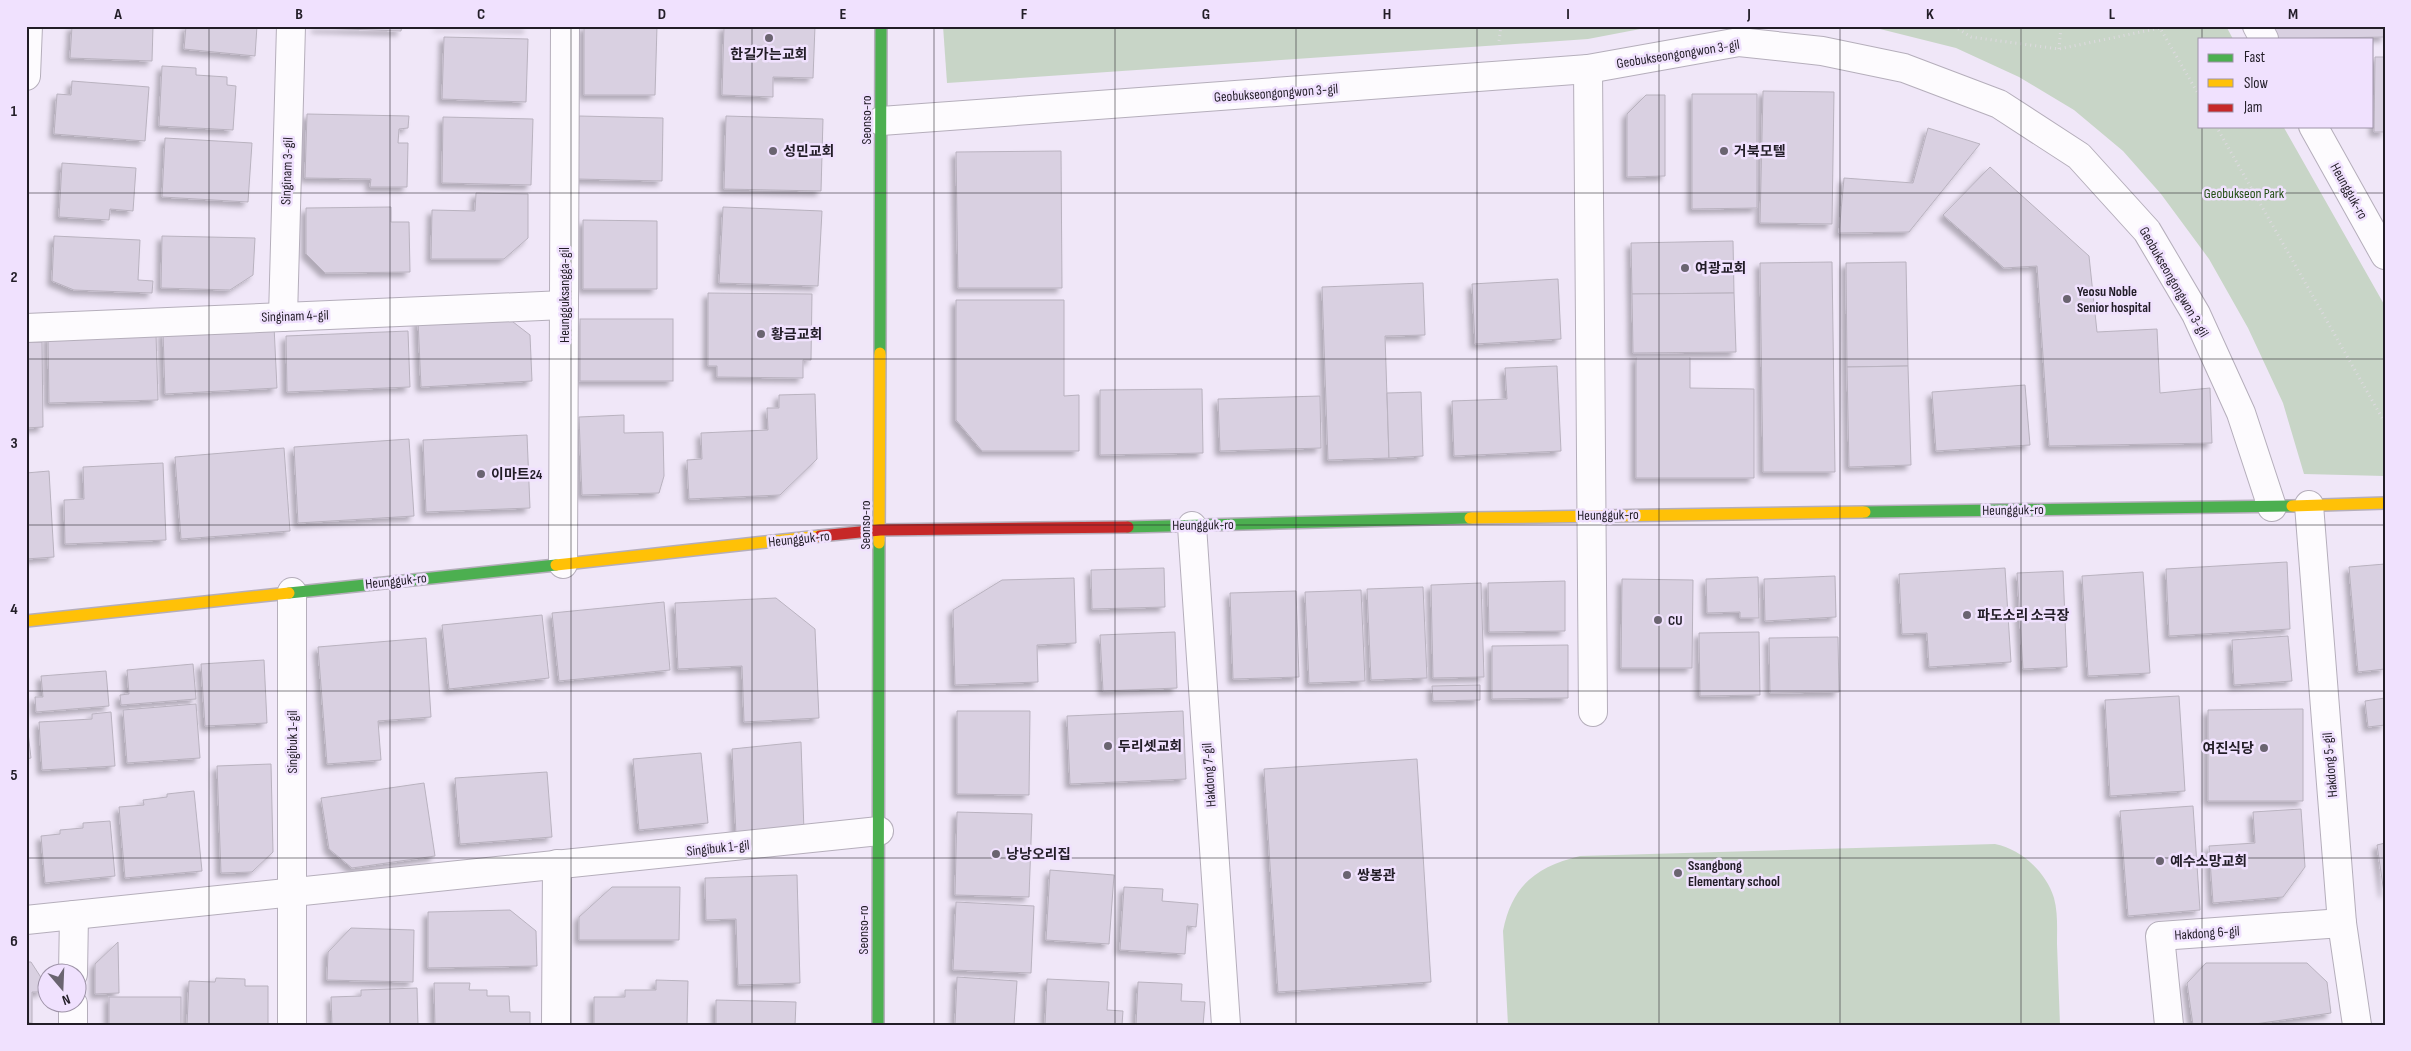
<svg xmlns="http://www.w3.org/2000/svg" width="2411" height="1051" font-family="'Sofia Sans Condensed','Noto Sans KR',sans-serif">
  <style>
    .green { fill: #c8d5c7 }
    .building { fill: #d9d0e1; stroke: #b9b2bf; filter: url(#shadow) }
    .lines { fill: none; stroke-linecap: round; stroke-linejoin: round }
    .street-casing { stroke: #b5aebb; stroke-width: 30 }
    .fast-casing { stroke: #b5aebb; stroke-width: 14 }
    .slow-casing { stroke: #b5aebb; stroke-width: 14 }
    .jam-casing { stroke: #b5aebb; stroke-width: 14 }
    .path { stroke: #dddadf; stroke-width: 3; stroke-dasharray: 1 4; stroke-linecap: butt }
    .street { stroke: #fdfbfe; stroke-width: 28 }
    .fast { stroke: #4caf50; stroke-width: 11 }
    .slow { stroke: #ffc107; stroke-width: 11 }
    .jam { stroke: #c62828; stroke-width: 11 }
    .grid { fill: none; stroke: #221d27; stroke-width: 1; stroke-opacity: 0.55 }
    .poi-dot { fill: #6a6470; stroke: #f0e1fe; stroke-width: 2 }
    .labels { text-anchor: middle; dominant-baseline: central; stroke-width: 5; stroke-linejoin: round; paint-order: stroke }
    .poi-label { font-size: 14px; font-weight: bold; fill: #221d27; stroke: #f0e1fe; text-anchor: start }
    .street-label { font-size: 14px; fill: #221d27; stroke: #f0e1fe }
    .park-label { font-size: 14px; fill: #244f16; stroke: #f0e1fe }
    .neatline { fill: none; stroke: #221d27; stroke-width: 2 }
    .grid-label { font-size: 16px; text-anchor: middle; font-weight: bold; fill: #221d27 }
  </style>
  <defs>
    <filter id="shadow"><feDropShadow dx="-4.5" dy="4.5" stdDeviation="2.5" flood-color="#0004"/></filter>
  </defs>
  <rect width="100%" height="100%" fill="#f0e7f8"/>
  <g class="green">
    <polygon points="943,26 1656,26 1588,39 947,83"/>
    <polygon points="1868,26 2226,26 2233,39 2200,39 2200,126 2283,126 2385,306 2385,476 2304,474 2283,403 2248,328 2209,259 2161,194 2123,151 2074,110 2019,77 1956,48"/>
    <path d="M1995,844C2021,849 2046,872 2054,898C2058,913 2057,929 2057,944C2058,971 2059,998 2060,1025H1508L1503,931C1512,885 1536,867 1580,856Z"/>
  </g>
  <g class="building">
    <polygon points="72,26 153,26 152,61 70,58"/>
    <polygon points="186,26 257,26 255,56 184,49"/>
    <polygon points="316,26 402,26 401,31 316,28"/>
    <polygon points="438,26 528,26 528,28"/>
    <polygon points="584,26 657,26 655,95 584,95"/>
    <polygon points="724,26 815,26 813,78 773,77 773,97 722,95"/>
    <polygon points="2271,26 2385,26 2385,37 2278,39"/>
    <polygon points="444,37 528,39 526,102 442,99"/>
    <polygon points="2375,57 2385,57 2385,132 2374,132"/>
    <polygon points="162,66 196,68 196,75 227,77 227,85 236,86 233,130 159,126"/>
    <polygon points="72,81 149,87 145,141 54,134 57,94 71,95"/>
    <polygon points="1763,91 1834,92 1832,224 1760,223"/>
    <polygon points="1692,94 1757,94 1757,208 1692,209"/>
    <polygon points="1646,95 1665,95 1665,176 1627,177 1627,114"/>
    <polygon points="307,114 409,116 408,128 399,129 398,143 408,143 407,187 370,187 371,179 305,178"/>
    <polygon points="579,116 663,118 662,181 578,179"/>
    <polygon points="726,116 823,119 821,191 724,189"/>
    <polygon points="443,117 533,119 531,185 442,183"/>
    <polygon points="1928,128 1980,144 1909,232 1839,233 1844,178 1913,183"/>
    <polygon points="165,138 252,143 248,202 162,197"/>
    <polygon points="1061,151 1062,288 958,288 956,152"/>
    <polygon points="62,163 136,168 133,211 110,209 109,220 59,217"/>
    <polygon points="1990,167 2089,256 2097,332 2157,329 2160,393 2210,388 2212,443 2049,446 2037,266 2004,268 1943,215"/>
    <polygon points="476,193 528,194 528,238 504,259 431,259 432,210 475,211"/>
    <polygon points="391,207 391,222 409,222 410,272 325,273 306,254 306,208"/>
    <polygon points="723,207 822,211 818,286 719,283"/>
    <polygon points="583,220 657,221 657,289 583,289"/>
    <polygon points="54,236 140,240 138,280 153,281 152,293 74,290 52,281"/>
    <polygon points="162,236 255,238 253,275 230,290 161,288"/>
    <polygon points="1733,241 1734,293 1632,294 1631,243"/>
    <polygon points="1832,262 1835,472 1763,472 1760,263"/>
    <polygon points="1906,262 1908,366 1847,367 1846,263"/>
    <polygon points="1558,279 1561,339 1475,344 1472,284"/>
    <polygon points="1423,283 1425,335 1385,336 1389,458 1328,460 1322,287"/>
    <polygon points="708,293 812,294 811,360 803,360 803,378 717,377 717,366 708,366"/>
    <polygon points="1734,293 1736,352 1633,353 1632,294"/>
    <polygon points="956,300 1064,300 1064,396 1079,395 1079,451 982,451 956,420"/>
    <polygon points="504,315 530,335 532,381 421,387 418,320"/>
    <rect x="580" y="319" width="93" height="62"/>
    <polygon points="274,326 277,388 165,394 163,332"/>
    <polygon points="408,331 410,387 287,392 286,336"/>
    <polygon points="156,334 158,400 49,403 48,336"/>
    <polygon points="26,342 42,342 43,427 26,428"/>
    <polygon points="1636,357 1690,357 1690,388 1754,389 1754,478 1636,478"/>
    <polygon points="1557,366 1561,451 1454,456 1452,401 1507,399 1505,368"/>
    <polygon points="1908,366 1911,465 1849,467 1847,367"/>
    <polygon points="2025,385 2030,445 1936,451 1932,392"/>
    <polygon points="1202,389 1203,453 1100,455 1100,390"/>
    <polygon points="1421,392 1423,456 1389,458 1387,393"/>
    <polygon points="815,394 817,459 780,495 689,499 687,460 702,459 701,433 768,430 767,408 779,408 779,395"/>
    <polygon points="1320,396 1321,448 1220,451 1218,399"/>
    <polygon points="624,415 624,433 663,432 664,476 659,493 582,495 579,417"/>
    <polygon points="527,435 530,508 426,512 423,440"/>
    <polygon points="409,439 414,516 298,523 294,447"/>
    <polygon points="284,448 290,531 181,539 175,457"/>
    <polygon points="163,463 166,540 65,544 64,500 84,499 83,467"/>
    <polygon points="49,471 54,557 26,559 26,473"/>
    <polygon points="2287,562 2290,629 2169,636 2166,569"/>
    <polygon points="2385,564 2385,669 2358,672 2349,567"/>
    <polygon points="1164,568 1165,607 1092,609 1091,570"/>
    <polygon points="2005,568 2011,662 1929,667 1927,633 1902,634 1899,574"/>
    <polygon points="2063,571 2067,667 2023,669 2017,573"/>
    <polygon points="2143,572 2150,673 2088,676 2082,576"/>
    <polygon points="1835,576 1836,617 1765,621 1764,579"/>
    <polygon points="1758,577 1759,618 1740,618 1740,612 1707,613 1706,579"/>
    <polygon points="1074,578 1076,643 1037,645 1038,682 955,685 953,610 1002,580"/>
    <polygon points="1622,579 1693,580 1692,668 1621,668"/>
    <polygon points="1565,581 1565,631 1489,632 1488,583"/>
    <polygon points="1481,583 1484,677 1433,678 1431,585"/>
    <polygon points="1423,587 1427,678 1371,680 1367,589"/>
    <polygon points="1361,590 1365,681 1309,683 1305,592"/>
    <polygon points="1296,591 1299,677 1233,679 1230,593"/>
    <polygon points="776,598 815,629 819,718 744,722 742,666 678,669 675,603"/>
    <polygon points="664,602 670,670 559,681 552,613"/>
    <polygon points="542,615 549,678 449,689 442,625"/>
    <polygon points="1175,632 1177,688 1103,691 1100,635"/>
    <polygon points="1759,632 1760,695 1700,696 1699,633"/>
    <polygon points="2288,636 2292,681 2234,685 2232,640"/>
    <polygon points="1838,637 1839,692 1770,693 1769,638"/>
    <polygon points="426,638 431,717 378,721 381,760 327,764 318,647"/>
    <polygon points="1568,645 1568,698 1492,699 1492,646"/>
    <polygon points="264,660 267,723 205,726 201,664"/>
    <polygon points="193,664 196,699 121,705 120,695 129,694 127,670"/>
    <polygon points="106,671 109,706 36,712 35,697 43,697 41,676"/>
    <polygon points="1480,685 1480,700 1433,701 1432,686"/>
    <polygon points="2179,696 2185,791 2110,796 2105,700"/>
    <polygon points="2385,698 2385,725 2368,727 2365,701"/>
    <polygon points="196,704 200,758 127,763 123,710"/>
    <polygon points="2303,709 2303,801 2208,801 2208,710"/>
    <polygon points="957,711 1030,711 1029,795 957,794"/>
    <polygon points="1183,711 1186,779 1070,784 1067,716"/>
    <polygon points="111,712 115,766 42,770 39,722 92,719 92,714"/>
    <polygon points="26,715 31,758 26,759"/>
    <polygon points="801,742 804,832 736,835 732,749"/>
    <polygon points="701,753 708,823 639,830 633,759"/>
    <polygon points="1417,759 1431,982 1278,992 1264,769"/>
    <polygon points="271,764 273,852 252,872 221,873 217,766"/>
    <polygon points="547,772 552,837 460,844 455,778"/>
    <polygon points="424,783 435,856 352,868 329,849 321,798"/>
    <polygon points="194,791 202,871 125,878 119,807 144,805 143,800 167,797 167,794"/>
    <polygon points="2193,806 2200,910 2128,916 2120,811"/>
    <polygon points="2301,809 2305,867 2283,897 2213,903 2209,846 2255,843 2253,812"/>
    <polygon points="957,812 1032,814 1029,897 955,895"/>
    <polygon points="110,821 115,876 45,883 41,836 60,834 60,830 83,828 83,823"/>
    <polygon points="2385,843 2385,893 2384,893 2377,845"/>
    <polygon points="1050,870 1114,875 1109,944 1046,940"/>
    <polygon points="797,875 800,983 738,985 736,919 706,920 705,878"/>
    <polygon points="612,887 680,887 679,940 579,940 579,917"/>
    <polygon points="1124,887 1163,889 1162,901 1198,904 1196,927 1187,926 1185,954 1120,950"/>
    <polygon points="956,902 1034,906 1031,973 953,970"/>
    <polygon points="510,910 536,931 537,966 428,968 428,912"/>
    <polygon points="351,928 414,930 413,982 327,980 328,952"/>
    <polygon points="118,942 119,993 95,994 95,964"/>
    <polygon points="26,962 31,962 42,979 42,992 32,992 32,1023 26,1022"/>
    <polygon points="2206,963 2307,963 2327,982 2331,1013 2248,1025 2193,1025 2187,983"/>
    <polygon points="957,977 1017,981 1014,1025 955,1025"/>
    <polygon points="216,978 245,979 245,986 268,986 268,1025 187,1025 189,981 215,982"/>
    <polygon points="1047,979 1109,982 1107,1010 1123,1011 1122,1025 1045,1025"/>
    <polygon points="656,980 688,981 687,1025 594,1025 594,997 625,997 625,990 656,990"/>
    <polygon points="1138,982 1182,984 1181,1001 1205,1002 1203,1025 1136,1025"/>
    <polygon points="434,983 470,983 469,990 487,990 487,996 509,996 510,1012 530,1012 530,1025 435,1025"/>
    <polygon points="417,988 418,1025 332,1025 331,997 361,996 361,990"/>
    <rect x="109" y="997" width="72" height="28"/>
    <polygon points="716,1000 796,1002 795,1025 716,1025"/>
  </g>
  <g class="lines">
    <defs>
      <g id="street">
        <polyline points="2257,26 2264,39"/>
        <polyline points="1588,69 1593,712"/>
        <polyline points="26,76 28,26"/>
        <polyline points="881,121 1588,69 1739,42 1822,51 1904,68 1999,104 2079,156 2147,231 2196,314 2241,413 2272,507"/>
        <polyline points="2313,126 2385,255"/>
        <polyline points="283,317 291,26"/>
        <polyline points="26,328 564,305"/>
        <polyline points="2309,505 2342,923 2357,1025"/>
        <polyline points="1192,526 1226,1025"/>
        <polyline points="563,564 565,26"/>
        <polyline points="292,592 292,1025"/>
        <polyline points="26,920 879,831"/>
        <polyline points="73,974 74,915"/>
        <polyline points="73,1025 73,1004"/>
        <polyline points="556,1025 557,864"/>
        <polyline points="2169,1025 2160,936 2342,923"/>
      </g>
      <g id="fast">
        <polyline points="880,353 881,26"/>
        <polyline points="1865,512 2292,506"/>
        <polyline points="1128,527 1470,518"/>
        <polyline points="289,593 556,565"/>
        <polyline points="878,1025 879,543"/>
      </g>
      <g id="slow">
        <polyline points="2292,506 2385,503"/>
        <polyline points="1470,518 1865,512"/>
        <polyline points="879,543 880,353"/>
        <polyline points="556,565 820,536"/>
        <polyline points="26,621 289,593"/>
      </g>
      <polyline id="jam" points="820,536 880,530 1128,527"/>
    </defs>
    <use href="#street" class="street-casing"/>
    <use href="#fast" class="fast-casing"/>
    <use href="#slow" class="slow-casing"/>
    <use href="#jam" class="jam-casing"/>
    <g class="path">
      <polyline points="1954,26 1971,37 2059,49 2160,28 2200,97"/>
      <polyline points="1499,41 1501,26"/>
      <polyline points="2059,49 2061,26"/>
      <polyline points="2216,126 2385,423"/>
    </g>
    <use href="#street" class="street"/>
    <use href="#fast" class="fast"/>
    <use href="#slow" class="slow"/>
    <use href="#jam" class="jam"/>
  </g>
  <path class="grid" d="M209,26V1025M390,26V1025M571,26V1025M752,26V1025M934,26V1025M1115,26V1025M1296,26V1025M1477,26V1025M1659,26V1025M1840,26V1025M2021,26V1025M2202,26V39M2202,126V1025M26,193H2385M26,359H2385M26,525H2385M26,691H2385M26,858H2385"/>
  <g class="poi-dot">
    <circle cx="769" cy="38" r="5"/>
    <circle cx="773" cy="151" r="5"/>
    <circle cx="1724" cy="151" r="5"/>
    <circle cx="1685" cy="268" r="5"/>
    <circle cx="2067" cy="299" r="5"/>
    <circle cx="761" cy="334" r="5"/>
    <circle cx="481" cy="474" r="5"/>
    <circle cx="1967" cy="615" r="5"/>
    <circle cx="1658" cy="620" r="5"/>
    <circle cx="1108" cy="746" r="5"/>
    <circle cx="2264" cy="748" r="5"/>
    <circle cx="996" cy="854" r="5"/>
    <circle cx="2160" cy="861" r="5"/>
    <circle cx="1678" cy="873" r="5"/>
    <circle cx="1347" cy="875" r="5"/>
  </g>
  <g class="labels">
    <g class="poi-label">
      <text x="769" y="54" text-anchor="middle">한길가는교회</text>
      <text x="783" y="151">성민교회</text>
      <text x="1734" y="151">거북모텔</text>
      <text x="1695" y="268">여광교회</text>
      <text x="2077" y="291">Yeosu Noble<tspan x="2077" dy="16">Senior hospital</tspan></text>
      <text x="771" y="334">황금교회</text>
      <text x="491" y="474">이마트24</text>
      <text x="1977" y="615">파도소리 소극장</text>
      <text x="1668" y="620">CU</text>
      <text x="1118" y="746">두리셋교회</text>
      <text x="2254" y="748" text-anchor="end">여진식당</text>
      <text x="1006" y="854">낭낭오리집</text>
      <text x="2170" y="861">예수소망교회</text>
      <text x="1688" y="865">Ssangbong<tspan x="1688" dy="16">Elementary school</tspan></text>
      <text x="1357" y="875">쌍봉관</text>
    </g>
    <g class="street-label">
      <text transform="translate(1678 54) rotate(-9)">Geobukseongongwon 3-gil</text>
      <text transform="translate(1276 93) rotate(-4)">Geobukseongongwon 3-gil</text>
      <text transform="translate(866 120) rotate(-90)">Seonso-ro</text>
      <text transform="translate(287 171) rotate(-88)">Singinam 3-gil</text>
      <text transform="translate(2349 191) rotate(61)">Heungguk-ro</text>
      <text transform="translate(2174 282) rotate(60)">Geobukseongongwon 3-gil</text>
      <text transform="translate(564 295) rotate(-90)">Heungguksangga-gil</text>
      <text transform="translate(295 316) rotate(-2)">Singinam 4-gil</text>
      <text transform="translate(2013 510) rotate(-1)">Heungguk-ro</text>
      <text transform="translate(1608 515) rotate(-1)">Heungguk-ro</text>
      <text transform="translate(865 525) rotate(-90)">Seonso-ro</text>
      <text transform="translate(1203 525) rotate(-1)">Heungguk-ro</text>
      <text transform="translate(799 539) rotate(-6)">Heungguk-ro</text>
      <text transform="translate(396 581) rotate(-6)">Heungguk-ro</text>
      <text transform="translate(292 742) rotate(-90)">Singibuk 1-gil</text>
      <text transform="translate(2330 765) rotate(-95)">Hakdong 5-gil</text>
      <text transform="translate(1209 775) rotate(-94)">Hakdong 7-gil</text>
      <text transform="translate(718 848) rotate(-6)">Singibuk 1-gil</text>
      <text transform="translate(863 930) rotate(-90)">Seonso-ro</text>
      <text transform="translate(2207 933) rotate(-4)">Hakdong 6-gil</text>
    </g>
    <g class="park-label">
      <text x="2244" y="193">Geobukseon Park</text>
    </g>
  </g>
  <rect width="2411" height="1051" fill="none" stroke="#f0e1fe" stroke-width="55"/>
  <rect x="2198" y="38" width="175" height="90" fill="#f0e1fe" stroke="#9e93a8"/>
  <rect x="2208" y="54" width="25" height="8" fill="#4caf50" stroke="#9e93a8"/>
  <text x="2244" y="62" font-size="15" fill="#221d27">Fast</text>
  <rect x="2208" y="79" width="25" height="8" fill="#ffc107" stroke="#9e93a8"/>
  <text x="2244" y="88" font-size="15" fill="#221d27">Slow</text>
  <rect x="2208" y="104" width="25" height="8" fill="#c62828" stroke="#9e93a8"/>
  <text x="2244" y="112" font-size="15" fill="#221d27">Jam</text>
  <g transform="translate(62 988) rotate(161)"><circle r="24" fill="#f0e1fe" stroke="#9e93a8"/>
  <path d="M0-4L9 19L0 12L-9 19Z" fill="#6a6470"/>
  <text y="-8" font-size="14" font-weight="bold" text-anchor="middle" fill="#221d27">N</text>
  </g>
  <rect x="28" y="28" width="2356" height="996" class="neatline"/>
  <g class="grid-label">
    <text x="118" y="19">A</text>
    <text x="299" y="19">B</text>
    <text x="481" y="19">C</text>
    <text x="662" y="19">D</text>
    <text x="843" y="19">E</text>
    <text x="1024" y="19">F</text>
    <text x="1206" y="19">G</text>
    <text x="1387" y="19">H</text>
    <text x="1568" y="19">I</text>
    <text x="1749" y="19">J</text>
    <text x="1930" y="19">K</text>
    <text x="2112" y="19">L</text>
    <text x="2293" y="19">M</text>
    <text x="14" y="116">1</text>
    <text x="14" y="282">2</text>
    <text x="14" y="448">3</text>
    <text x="14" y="614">4</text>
    <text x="14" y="780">5</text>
    <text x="14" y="946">6</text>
  </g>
</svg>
